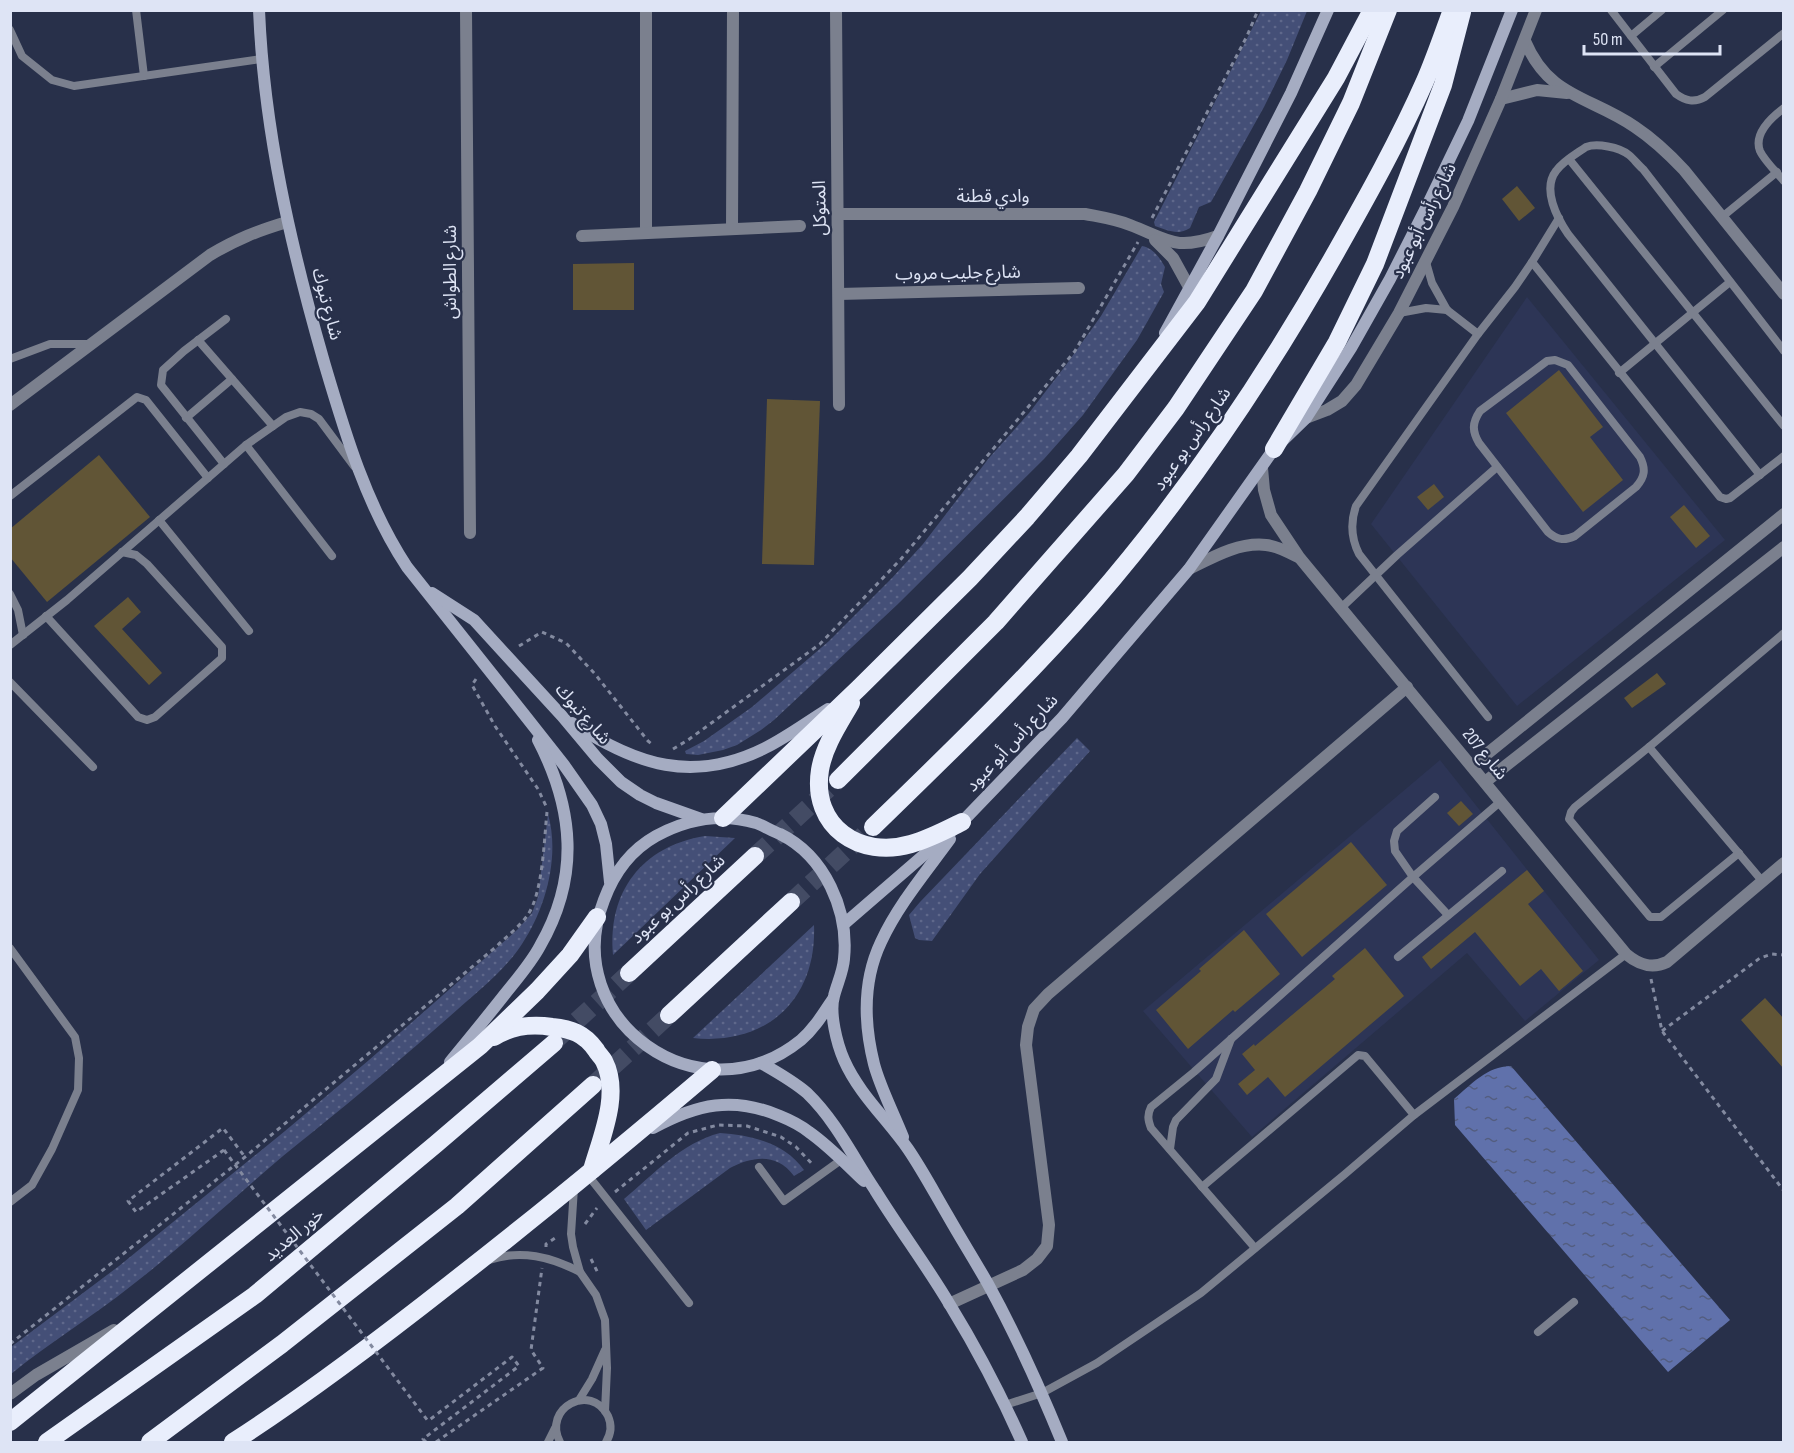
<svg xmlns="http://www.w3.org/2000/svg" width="1794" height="1453" font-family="'Sofia Sans Condensed','Noto Sans Arabic',sans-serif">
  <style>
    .built { fill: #2d3556 }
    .grass { fill: url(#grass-dots) }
    .water { fill: url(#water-ripples) }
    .building { fill: #615536 }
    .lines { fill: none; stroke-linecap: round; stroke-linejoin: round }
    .highway-tunnel { stroke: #434b64; stroke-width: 18; stroke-dasharray: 18 9; stroke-linecap: butt }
    .path { stroke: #838aa0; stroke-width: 3; stroke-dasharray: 4.5 4.5; stroke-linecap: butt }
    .lane { stroke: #7b808e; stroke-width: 8 }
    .street { stroke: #7b808e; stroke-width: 12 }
    .secondary { stroke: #a5acc2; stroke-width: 12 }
    .highway { stroke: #e9eefc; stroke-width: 18 }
    .path-bridge { stroke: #838aa0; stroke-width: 3; stroke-dasharray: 4.5 4.5; stroke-linecap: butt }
    .labels { text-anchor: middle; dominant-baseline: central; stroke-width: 4.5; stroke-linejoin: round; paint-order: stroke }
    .street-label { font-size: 18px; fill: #dee4f5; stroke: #28304a }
  </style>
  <defs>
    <pattern id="grass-dots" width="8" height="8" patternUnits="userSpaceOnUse" patternTransform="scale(1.5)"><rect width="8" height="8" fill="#444f77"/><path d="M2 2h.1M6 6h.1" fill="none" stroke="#5f688b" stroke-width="1.8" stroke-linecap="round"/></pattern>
    <pattern id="water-ripples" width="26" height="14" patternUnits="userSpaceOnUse" patternTransform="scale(1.5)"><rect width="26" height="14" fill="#6071ab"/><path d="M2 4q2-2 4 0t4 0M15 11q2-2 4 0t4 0" fill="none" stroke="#535d7f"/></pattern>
  </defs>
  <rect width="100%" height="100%" fill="#28304a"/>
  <g class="built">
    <polygon points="1527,297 1725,540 1517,706 1371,524"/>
    <polygon points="1440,760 1599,960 1525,1021 1467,953 1252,1137 1143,1011"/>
  </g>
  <g class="grass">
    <path d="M1261,11H1307L1287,60L1264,107L1211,202L1199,207L1190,228C1178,236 1167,230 1155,226L1154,222Z"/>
    <path d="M1142,246C1153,248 1160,258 1165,267L1161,284L1164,292L1137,340L1083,415L1044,459L898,604L774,720L761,730L737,745L723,750L698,755L686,754L685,751L704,741L752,707L829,641L892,578L923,544L989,458L1029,413L1066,365L1101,316Z"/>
    <polygon points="1077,738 1090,751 980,874 932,941 919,940 915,938 909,915 920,902"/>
    <path d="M548,814C560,856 546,908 522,944C503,973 474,994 449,1017C405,1056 360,1094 314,1131C251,1180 195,1237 131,1286C92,1317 49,1343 11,1374V1347L119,1266L285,1131L369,1060L517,930L532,913L538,897Z"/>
    <path d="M705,836L735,838L613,955C607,892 642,846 705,836Z"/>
    <path d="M814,925C817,999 767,1046 693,1038Z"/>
    <path d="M720,1133C751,1135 785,1143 804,1170L794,1176C777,1153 753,1156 730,1168L646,1230L624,1199C654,1174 681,1143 720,1133Z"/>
  </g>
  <path class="water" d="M1511,1066L1730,1320L1668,1372L1455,1125L1454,1099C1473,1083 1486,1067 1511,1066Z"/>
  <g class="building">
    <polygon points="1517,186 1535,208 1519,221 1502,199"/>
    <polygon points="634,263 634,310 573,310 573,264"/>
    <polygon points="1559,370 1603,427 1590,437 1623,480 1583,512 1506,413"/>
    <polygon points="767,399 820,401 814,565 762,564"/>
    <polygon points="99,455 150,517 47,602 10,557 10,529"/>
    <polygon points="1434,484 1444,497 1428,510 1417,497"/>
    <polygon points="1684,505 1710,536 1696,548 1670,517"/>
    <polygon points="128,597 141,612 122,629 162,673 149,685 94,626"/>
    <polygon points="1657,673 1666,684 1632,708 1624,698"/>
    <polygon points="1461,801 1473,814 1459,826 1447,813"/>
    <polygon points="1351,842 1387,885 1302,957 1266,914"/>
    <polygon points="1527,870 1544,891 1528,904 1583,971 1559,991 1541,969 1520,986 1475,932 1431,969 1422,957"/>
    <polygon points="1244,930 1280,974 1235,1012 1233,1010 1188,1049 1156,1010 1201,971 1199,969"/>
    <polygon points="1365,948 1404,996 1285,1097 1268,1077 1247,1095 1238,1084 1255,1070 1242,1054 1254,1044 1255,1046 1335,979 1332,976"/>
    <polygon points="1765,998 1784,1019 1784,1069 1741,1020"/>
  </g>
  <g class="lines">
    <g class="highway-tunnel">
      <polyline points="755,856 838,780"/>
      <polyline points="791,902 867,832"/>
      <polyline points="557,1039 629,973"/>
      <polyline points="593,1085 669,1015"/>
    </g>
    <g class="path">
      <polyline points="1152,218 1247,36 1258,10"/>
      <polyline points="519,646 542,632 566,643 595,674 648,741 653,745"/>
      <polyline points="476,679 472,685 495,726 538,789 546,806"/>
      <polyline points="673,749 688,740 820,644 901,559 1075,351 1138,242"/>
      <polyline points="1651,979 1662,1031 1784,1191"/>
      <polyline points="1662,1031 1760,958 1772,954 1784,955"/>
      <polyline points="224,1150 136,1212 128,1201 223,1128 245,1157"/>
      <polyline points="615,1192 688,1133 718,1125 747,1126 781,1137 796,1147 814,1166"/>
      <polyline points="585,1224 597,1208"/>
      <polyline points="546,1247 546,1244 558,1236"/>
      <polyline points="591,1259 599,1275"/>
      <path d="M10,1344L245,1157L497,946C507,936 519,927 527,916C543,894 544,840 547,812"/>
      <polyline points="426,1442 423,1439 519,1366 512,1357 428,1421"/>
      <polyline points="436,1442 543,1368 531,1350 542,1268"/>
    </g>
    <g class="lane">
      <polyline points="136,10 144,76"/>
      <polyline points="1611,10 1631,36"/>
      <path d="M1662,10L1631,36L1676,94C1686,101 1694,103 1705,97L1784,33"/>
      <polyline points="10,30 22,56 52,80 74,86 261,59"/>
      <polyline points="1654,67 1723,10"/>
      <path d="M1784,108C1772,117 1753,133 1760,151C1764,160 1777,173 1784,181"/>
      <polyline points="1569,159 1784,426"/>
      <polyline points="1722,217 1777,172"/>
      <polyline points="1426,262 1432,283 1447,310 1478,334"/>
      <polyline points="1532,262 1720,497 1726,499 1730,498 1784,456"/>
      <polyline points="1399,313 1426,308 1447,310"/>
      <polyline points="198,340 273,426"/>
      <polyline points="10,359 50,344 90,344"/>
      <path d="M1555,360L1568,365L1640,457C1646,469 1645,477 1636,487L1575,536C1564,541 1557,540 1548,532L1479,443C1472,431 1472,423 1480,411L1547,361Z"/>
      <polyline points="1619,373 1730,282"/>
      <polyline points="186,418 232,379"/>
      <polyline points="246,445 332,556"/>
      <polyline points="224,464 161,385 163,370 184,351 226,319"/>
      <path d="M1760,475L1568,234C1557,218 1542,189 1556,171C1563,161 1576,154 1586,147C1597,143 1619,147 1629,155C1634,159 1638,165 1643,169L1784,351"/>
      <polyline points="10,496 137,397 146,400 208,478"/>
      <polyline points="159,520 249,631"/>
      <polyline points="10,594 18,610 23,635"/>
      <polyline points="1341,608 1397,555 1497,467"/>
      <polyline points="46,616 138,717 147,720 155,717 222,658 222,647 147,564 136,555 122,552"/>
      <polyline points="10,645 67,600 246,445 286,417 300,412 311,414 319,419 354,466"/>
      <polyline points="10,682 93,767"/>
      <path d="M1488,717L1359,554C1351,538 1350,523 1356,506L1478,334L1515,287L1532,262L1559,218"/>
      <polyline points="1649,747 1763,882"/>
      <polyline points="1435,797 1397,831 1394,841 1395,851 1413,877 1448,915"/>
      <polyline points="1739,853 1661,917 1650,917 1569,819 1571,812 1575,807 1649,747 1784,633"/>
      <polyline points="10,948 75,1037 79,1058 78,1090 52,1149 32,1185 10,1202"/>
      <polyline points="1398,957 1502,871"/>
      <polyline points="1170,1149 1173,1127 1176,1120 1216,1079 1231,1039"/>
      <polyline points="759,1167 784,1201 841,1160"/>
      <polyline points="587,1174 689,1303"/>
      <polyline points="1202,1187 1358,1055 1365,1056 1414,1115"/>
      <polyline points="574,1188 571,1234 573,1247 580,1272 596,1295 605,1320 607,1368 605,1411"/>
      <path d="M1255,1248L1151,1128C1148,1120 1147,1115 1151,1107L1194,1072L1413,877L1500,802"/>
      <path d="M489,1260C521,1249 551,1257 580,1272"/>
      <polyline points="1538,1332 1574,1302"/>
      <polyline points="579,1400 592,1379 605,1350"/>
      <polyline points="1005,1405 1042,1393 1097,1363 1201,1293 1345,1174 1414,1115 1626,954"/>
      <polyline points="548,1442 555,1428"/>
      <path d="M560,1442C542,1408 591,1382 608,1416C612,1425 611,1434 606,1442"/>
    </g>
    <g class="street">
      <polyline points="466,10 470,533"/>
      <polyline points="646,10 646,233"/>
      <polyline points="836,10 839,405"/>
      <path d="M1525,41C1549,98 1590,96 1635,127C1653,139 1669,154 1684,170L1784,294"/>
      <polyline points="1501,99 1537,90 1567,93"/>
      <path d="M838,214H1085C1100,217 1115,219 1130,225C1169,240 1175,251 1218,236"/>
      <polyline points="732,229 733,10"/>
      <polyline points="582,236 800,226"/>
      <polyline points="1155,240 1173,258 1189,287"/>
      <polyline points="839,294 1079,288"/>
      <path d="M10,405L210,255C237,239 257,231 287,222"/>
      <polyline points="1306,418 1327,410 1342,401 1356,385 1399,313 1453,207 1501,99 1536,10"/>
      <path d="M1262,468L1264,490L1271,515L1299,557L1626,954C1639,965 1652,969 1667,962L1784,863"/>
      <path d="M1189,569C1213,557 1239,542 1266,545C1277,546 1288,552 1298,557"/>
      <polyline points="1472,766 1784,514"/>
      <polyline points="1485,782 1784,547"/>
      <polyline points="949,1304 1023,1270 1037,1259 1047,1246 1049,1225 1026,1045 1028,1027 1034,1009 1048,994 1407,687"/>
      <polyline points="10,1394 36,1375 114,1330"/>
    </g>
    <g class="secondary">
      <path d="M259,10C264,131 291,247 324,362C345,433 366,505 407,567L523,713L564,765L592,805L601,824L606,844L610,882"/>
      <polyline points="1165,333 1218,236 1291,93 1328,10"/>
      <polyline points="432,593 474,620 562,716 598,759 621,782 640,795 656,803 701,819"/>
      <path d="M572,723C636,765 693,784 765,748C787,737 807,722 828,709"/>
      <polyline points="844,924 962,822 1062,718 1189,569 1274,449 1306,418 1351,348 1390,279 1428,204 1468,121 1512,10"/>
      <path d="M833,999C823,1014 814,1029 801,1040C700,1122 557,1020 604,900C614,873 631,850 656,836C687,819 722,813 756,823C764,826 772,831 780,834C825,856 849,911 844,959C843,972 837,984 834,996C829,1013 837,1044 844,1060C859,1094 887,1119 908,1149C923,1171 935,1194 948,1216C961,1239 975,1261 988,1284C1016,1335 1040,1388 1062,1442"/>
      <path d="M450,1062C468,1040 487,1017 505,994C517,979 531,963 540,946C580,877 574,809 538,740"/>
      <path d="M761,1063C777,1072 793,1081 807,1093C836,1121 853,1157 875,1190C899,1229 927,1266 950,1305C977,1349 1001,1395 1022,1442"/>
      <path d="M653,1128C697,1104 733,1096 780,1116C790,1120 800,1125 809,1132C829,1146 846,1164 864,1181"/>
      <path d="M903,1137C894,1114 880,1087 874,1064C864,1024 863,980 881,942C898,905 926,872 950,839"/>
    </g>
    <g class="highway">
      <polyline points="1274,449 1337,342 1375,264 1443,85 1462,12"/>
      <path d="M851,703C839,724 824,746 820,770C811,827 860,859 911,844C929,839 946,830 962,822"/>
      <polyline points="838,780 996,622 1126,474 1176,408 1254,291 1308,191 1351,103 1388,10"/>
      <polyline points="723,818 859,688 970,578 1027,517 1079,456 1197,302 1336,78 1372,10"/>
      <path d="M873,827C948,754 1024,681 1093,602C1186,495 1266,376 1336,252C1367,197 1399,140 1425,81C1435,58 1443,34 1452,10"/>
      <polyline points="629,973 755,856"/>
      <polyline points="669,1015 791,902"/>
      <path d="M494,1037C511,1026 533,1024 552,1027C571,1029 584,1033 596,1050C598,1054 602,1057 604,1061C621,1094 601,1138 592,1170"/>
      <polyline points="10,1422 480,1046 537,991 570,955 597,917"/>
      <polyline points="47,1442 255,1295 436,1144 554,1043"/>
      <polyline points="150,1442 282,1344 457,1206 593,1085"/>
      <path d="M233,1442C308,1394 380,1339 450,1284C539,1215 626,1143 712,1070"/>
    </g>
    <polyline class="path-bridge" points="224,1150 428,1421"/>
  </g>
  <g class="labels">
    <g class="street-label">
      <text x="993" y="196">وادي قطنة</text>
      <text transform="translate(820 208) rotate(-91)">المتوكل</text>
      <text transform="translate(1424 221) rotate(-64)">شارع رأس أبو عبود</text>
      <text transform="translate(450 272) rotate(-90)">شارع الطواش</text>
      <text transform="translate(958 273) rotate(-1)">شارع جليب مروب</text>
      <text transform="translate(327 304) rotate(75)">شارع تبوك</text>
      <text transform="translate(1192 439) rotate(-55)">شارع رأس بو عبود</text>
      <text transform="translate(583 714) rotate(49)">شارع تبوك</text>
      <text transform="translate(1012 743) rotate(-47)">شارع رأس أبو عبود</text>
      <text transform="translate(1485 754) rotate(51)">شارع 207</text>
      <text transform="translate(678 899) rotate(-43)">شارع رأس بو عبود</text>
      <text transform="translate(294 1235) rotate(-40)">خور العديد</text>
    </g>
  </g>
  <rect width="1794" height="1453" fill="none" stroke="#dee4f5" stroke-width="24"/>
  <path d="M1584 45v9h136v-9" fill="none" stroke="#dee4f5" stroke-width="3"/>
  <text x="1593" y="45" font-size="18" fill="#dee4f5" stroke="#28304a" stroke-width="4.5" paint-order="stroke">50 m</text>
</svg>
